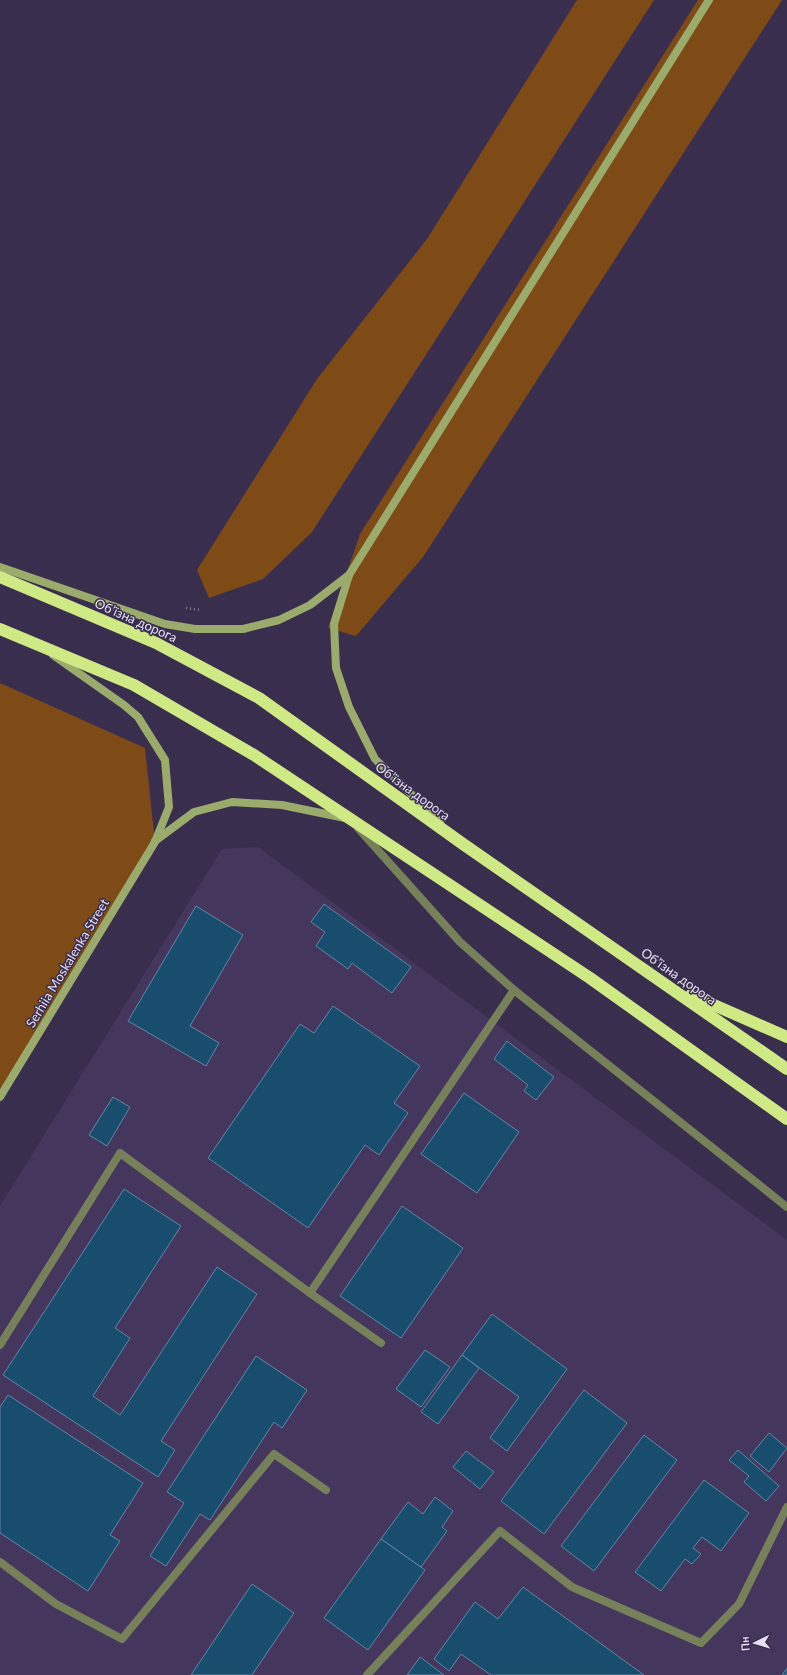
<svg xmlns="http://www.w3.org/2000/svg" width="787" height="1675" font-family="Lato,sans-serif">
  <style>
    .built { fill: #45365d }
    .green { fill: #7e4b17 }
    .building { fill: #184d6e; stroke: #6186a2 }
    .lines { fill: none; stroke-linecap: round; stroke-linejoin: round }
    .path { stroke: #8a809c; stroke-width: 2.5; stroke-dasharray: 1 3; stroke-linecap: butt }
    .lane { stroke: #768159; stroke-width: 8 }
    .secondary { stroke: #9aab6b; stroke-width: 8 }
    .highway { stroke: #cfe984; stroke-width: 12 }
    .labels { text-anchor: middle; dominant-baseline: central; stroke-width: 3; stroke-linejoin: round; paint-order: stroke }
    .street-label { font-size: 13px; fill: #e7e0f5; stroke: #3a2e4f }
  </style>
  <rect width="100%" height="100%" fill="#3a2e4f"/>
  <polygon class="built" points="258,847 787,1240 787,1675 0,1675 0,1206 222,849"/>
  <g class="green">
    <polygon points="577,0 654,0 312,532 263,579 209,598 197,570 317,379 427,239"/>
    <polygon points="698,0 782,0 423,557 356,636 328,628 360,534"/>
    <polygon points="0,683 145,748 155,842 0,1097"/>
  </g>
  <g class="building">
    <polygon points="324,904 411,967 392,993 352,963 348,969 316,946 325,932 311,922"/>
    <polygon points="196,906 243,935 190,1026 219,1043 206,1066 128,1021"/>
    <polygon points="333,1006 420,1066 394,1103 408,1113 379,1155 365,1145 308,1228 208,1158 300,1024 314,1033"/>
    <polygon points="507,1041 554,1077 536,1100 524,1091 528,1085 494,1059"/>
    <polygon points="464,1093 519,1132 477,1193 421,1154"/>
    <polygon points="113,1097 130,1107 107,1146 89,1135"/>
    <polygon points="124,1189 181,1226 115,1328 130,1338 93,1396 120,1415 217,1267 257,1294 161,1441 175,1450 158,1477 3,1375"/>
    <polygon points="402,1206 463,1248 401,1338 340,1296"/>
    <polygon points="492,1314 567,1369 507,1451 490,1438 519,1397 462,1355"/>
    <polygon points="425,1350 450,1367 421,1407 396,1389"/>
    <polygon points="462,1355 479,1368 438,1424 421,1412"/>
    <polygon points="256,1356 307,1390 282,1428 274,1422 210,1520 200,1514 166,1566 150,1556 184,1503 167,1492"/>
    <polygon points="584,1390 627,1423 544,1534 501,1501"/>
    <polygon points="8,1395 143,1483 110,1535 120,1541 88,1591 0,1533 0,1407"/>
    <polygon points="769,1433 787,1448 769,1472 750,1456"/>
    <polygon points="644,1435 677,1460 594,1571 561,1546"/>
    <polygon points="738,1450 779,1486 766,1501 744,1482 749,1476 729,1460"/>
    <polygon points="466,1451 494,1472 480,1489 453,1467"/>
    <polygon points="704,1480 749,1513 721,1551 702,1537 693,1548 701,1554 692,1564 685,1559 661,1591 635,1572"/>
    <polygon points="435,1497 453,1511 442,1527 447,1531 421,1567 381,1539 408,1502 423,1514"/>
    <polygon points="381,1539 425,1570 368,1650 324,1618"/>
    <polygon points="252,1584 294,1613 252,1675 191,1675"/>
    <polygon points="523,1587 644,1675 491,1675 461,1654 449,1671 434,1659 475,1602 498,1619"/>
    <polygon points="420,1657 444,1675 407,1675"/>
    <polygon points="787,1668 787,1675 782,1675"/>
  </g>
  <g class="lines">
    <polyline class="path" points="186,608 201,610"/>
    <g class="lane">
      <polyline points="358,828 460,942 514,990 787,1207"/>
      <polyline points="381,1343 310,1293 514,990"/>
      <polyline points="0,1345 120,1153 310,1293"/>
      <polyline points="0,1562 56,1604 122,1639 274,1454 326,1490"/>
      <polyline points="367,1675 500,1531 572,1587 701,1643 739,1604 787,1507"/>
    </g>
    <g class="secondary">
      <polyline points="0,567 165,624 195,629 243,629 279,620 310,605 349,575"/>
      <polyline points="440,822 375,759 349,707 336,668 334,624 349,575 709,0"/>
      <polyline points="155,841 194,812 232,802 282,805 345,818"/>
      <polyline points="0,1097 155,842 169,807 165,760 138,717 124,705 53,655"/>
    </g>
    <g class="highway">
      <polyline points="0,577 156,643 259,698 463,844 787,1069"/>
      <polyline points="0,629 134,685 254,755 590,978 787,1119"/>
      <polyline points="691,995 787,1037"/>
    </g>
  </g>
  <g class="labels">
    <g class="street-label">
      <text transform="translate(136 620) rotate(24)">Обʼїзна дорога</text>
      <text transform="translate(413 791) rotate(36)">Обʼїзна дорога</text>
      <text transform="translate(67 963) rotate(-59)">Serhiia Moskalenka Street</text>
      <text transform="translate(679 976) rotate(35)">Обʼїзна дорога</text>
    </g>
  </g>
  <g transform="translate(755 1643) rotate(265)" stroke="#3a2e4f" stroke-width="3" paint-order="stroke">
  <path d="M0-3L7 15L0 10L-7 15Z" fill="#e7e0f5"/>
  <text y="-6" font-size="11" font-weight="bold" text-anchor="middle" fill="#e7e0f5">Пн</text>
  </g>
</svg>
